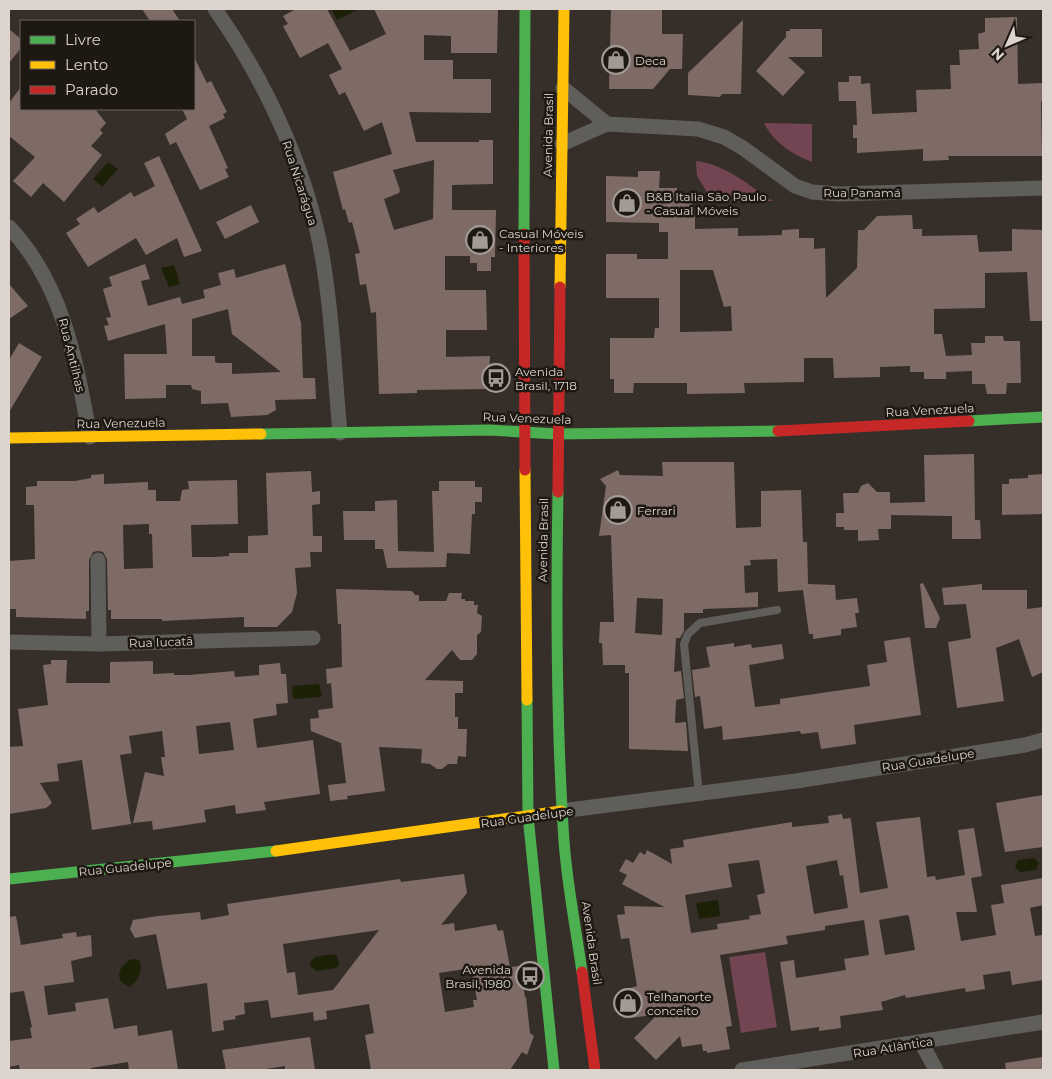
<svg xmlns="http://www.w3.org/2000/svg" width="1052" height="1079" font-family="Montserrat,sans-serif">
  <style>
    .green { fill: #734552 }
    .water { fill: #1b2007 }
    .building { fill: #7f6b66; fill-rule: evenodd }
    .lines { fill: none; stroke-linecap: round; stroke-linejoin: round }
    .lane { stroke: #605e5a; stroke-width: 8 }
    .street { stroke: #605e5a; stroke-width: 15 }
    .fast { stroke: #4caf50; stroke-width: 11 }
    .slow { stroke: #ffc107; stroke-width: 11 }
    .jam { stroke: #c62828; stroke-width: 11 }
    .labels { text-anchor: middle; dominant-baseline: central; stroke-width: 5; stroke-linejoin: round; paint-order: stroke }
    .poi-label { font-size: 12px; fill: #dcd4cd; stroke: #1e1813; text-anchor: start }
    .street-label { font-size: 12px; fill: #dcd4cd; stroke: #1e1813 }
  </style>
  <rect width="100%" height="100%" fill="#362f29"/>
  <g class="green">
    <path d="M764,123L812,124V162C792,154 774,143 764,123Z"/>
    <path d="M696,161C727,165 748,185 773,201L713,202L697,176Z"/>
    <polygon points="765,952 777,1027 741,1033 729,957"/>
  </g>
  <g class="water">
    <polygon points="335,9 359,9 337,20 332,10"/>
    <polygon points="108,162 118,169 102,187 93,179"/>
    <polygon points="174,265 180,284 169,287 161,268"/>
    <polygon points="319,684 322,695 319,697 293,699 292,686"/>
    <polygon points="1034,858 1039,863 1036,870 1020,872 1015,867 1018,860"/>
    <polygon points="718,900 720,916 699,919 696,903"/>
    <polygon points="334,954 337,956 339,965 336,968 317,971 311,967 310,962 315,957"/>
    <path d="M132,959L139,960C144,969 138,982 129,987L121,982C116,972 122,964 132,959Z"/>
  </g>
  <g class="building">
    <polygon points="142,9 172,9 180,21 150,21"/>
    <path d="M296,9H327L350,51L386,34L374,9H498L497,53H451V36L424,35V60H453V79H491V113L409,112L416,142H479V140H493V184L452,185V210H496L495,257H491V271H477V263H470V256H445V290H486L487,330H446V357L490,356L488,389L417,390V393L379,394L376,312L371,313L366,284L360,285L355,254L360,253L352,222L349,223L345,209L343,210L333,172L392,154L382,122L364,131L345,92L339,95L329,75L342,69L328,43L300,58L283,26L288,24L283,16ZM434,160L433,219L394,230L384,199L399,193L400,190L393,170Z"/>
    <polygon points="611,9 662,9 662,34 683,34 682,69 670,69 653,89 609,89"/>
    <polygon points="1017,17 1018,84 1043,83 1043,101 1041,102 1042,156 948,156 949,160 923,161 923,149 857,153 857,138 853,138 853,125 857,125 856,101 839,101 838,82 849,82 849,76 861,76 861,84 870,83 872,114 917,112 916,90 951,89 950,65 960,65 959,50 979,49 978,34 985,32 985,18"/>
    <polygon points="743,20 741,94 722,94 720,97 688,95 688,73"/>
    <polygon points="9,29 21,39 21,48 9,63"/>
    <polygon points="790,29 822,29 822,57 788,57 805,72 783,96 756,71 786,37 786,31 790,31"/>
    <polygon points="194,57 207,83 211,81 227,112 223,114 225,118 209,126 228,168 225,169 229,177 200,190 176,142 170,145 165,134 187,119 182,109 194,109"/>
    <polygon points="21,87 21,109 95,109 106,123 100,130 103,133 91,146 102,155 64,202 43,183 31,197 13,181 35,157 9,136 9,103"/>
    <polygon points="159,156 202,251 184,257 177,238 146,255 136,238 88,267 66,233 80,224 76,219 94,207 98,213 131,192 134,197 155,186 144,163"/>
    <path d="M638,171H660L659,188H677V194L689,193L695,210V229L738,228V236L782,235V230L799,229V238H814V249L825,248L826,298L857,268L858,230H864L877,216L912,215L913,229H922V236L977,235L979,252L1012,251V229L1043,230V321H1030L1027,272L985,273V308L934,309V334H942L946,356L972,355L971,343H985V336H1003L1004,341H1020L1021,383H1007L1006,394H987L985,384H972V371L946,372V379H924V372H910V366L880,367V377L834,378L833,358H804V382L744,383L745,393L687,394V383H634L633,393H614V379H610V338H654L655,328H659V298H606V254H637V259H668V232H659V223L606,222V176L638,177ZM680,270H713L724,307L731,306L732,331L680,332Z"/>
    <polygon points="251,205 259,222 225,239 216,222"/>
    <path d="M145,264L150,279L141,281L148,306L180,297L182,304L205,298L203,290L221,285L218,273L234,269L236,278L285,264L301,323L303,378H315L316,399L275,400L276,410L267,415L231,417L228,403L201,404V391L192,389L191,385H166V398L125,399L124,354H167L165,324L108,341L104,326L109,325L106,318L111,317L103,289L112,286L109,277ZM228,309L232,334L281,372L232,374V363H218L215,362V356H192V319Z"/>
    <polygon points="9,284 28,306 9,319"/>
    <polygon points="19,343 42,357 9,412 9,360"/>
    <polygon points="974,454 975,520 980,520 981,539 952,539 952,516 891,515 891,529 878,529 879,540 858,541 858,530 844,530 844,527 836,527 836,513 844,513 843,493 858,493 861,486 868,483 877,492 890,492 890,503 925,502 924,455"/>
    <path d="M662,462H734L736,528L761,527V491L801,490L803,542H807L808,584L835,585L836,600L857,598L859,613H855L857,627L841,629V635L813,639V634H809L803,590L778,592L777,559L750,560L751,565L744,566L745,593L758,592V607L703,609V613H684V631L680,638H676L674,672L681,671L684,698L676,700L675,723L686,722L688,751L629,749V673H625V665H603L602,643H599L600,622H614L611,535L599,536L606,486L600,479L618,470L620,475L663,476ZM637,598L663,599L662,635L635,633Z"/>
    <path d="M311,471L312,492L320,491V504L312,505L313,536H322V552H310L311,567L295,568L297,593L292,612L277,627H244V617L162,621V619H111V610H108L107,559L103,552L98,551L93,552L89,560V611H86V619L16,617V609H9V561L35,559L34,505H26V487L37,486V481H75L91,478V475L104,474V484L148,482V490H156V501H180L182,490L189,489L188,481L237,480L238,524L191,525L192,557H214L229,556V553H248V536L268,535L266,473ZM149,524V534H152L153,568L124,569L123,525Z"/>
    <polygon points="1043,474 1043,514 1002,515 1002,484 1009,484 1009,479 1028,478 1028,475"/>
    <polygon points="439,481 475,481 475,487 482,487 482,502 475,502 475,514 472,514 470,554 447,553 446,567 387,568 383,549 375,549 375,540 344,540 343,511 375,511 375,501 397,500 398,551 434,552 432,491 439,491"/>
    <polygon points="923,583 940,618 936,628 925,628 920,584"/>
    <polygon points="982,584 982,590 1027,590 1027,609 1043,607 1043,672 1032,677 1019,639 996,648 1004,701 957,708 948,642 971,638 966,604 944,605 942,588"/>
    <polygon points="336,589 412,591 415,595 419,595 419,601 446,601 449,593 462,593 461,599 465,599 465,601 474,601 474,605 478,605 477,613 482,616 481,632 477,635 477,654 472,660 460,660 452,650 425,680 463,681 463,693 455,693 455,717 458,717 458,729 467,729 466,757 458,756 457,764 448,764 442,769 437,769 430,764 421,763 422,749 379,747 385,791 347,796 348,799 330,801 328,785 346,783 341,743 311,731 310,719 319,718 318,710 333,708 331,683 327,684 326,669 342,667 341,624 338,624"/>
    <polygon points="910,637 921,715 854,725 856,744 821,749 818,732 801,734 800,731 723,740 722,726 704,729 700,696 695,697 692,670 710,667 706,647 734,643 734,647 751,644 752,648 782,644 784,659 749,665 755,707 780,704 780,699 870,686 867,665 887,662 884,641"/>
    <path d="M51,660H67L66,683H110V662L153,661V674L174,673V675H189L234,671L235,677L259,675V665L280,663L281,674H286L288,703L276,704L277,715L253,719L257,748L313,740L320,794L264,802L266,810L236,814L235,805L204,810L206,822L153,830L152,821L133,823L145,772L164,776L161,757H165L162,731L129,736L132,753L120,755L131,824L92,830L82,760L57,764L59,781L40,783L52,803L46,808L9,814V747L23,746L18,709L48,705L43,665L51,664ZM230,722L234,750L199,754L196,726Z"/>
    <polygon points="1043,795 1043,847 1005,852 996,803"/>
    <path d="M842,814L843,819L850,818L851,820L860,893L888,888L876,822L920,817L927,877L935,876L936,880L965,875L958,830L974,828L982,876L971,878L977,912H956L961,941L996,935L991,905L1004,903L1001,885L1043,878V905L1030,908L1035,936L1043,935V980L1012,985L1010,971L983,975L985,989L966,992L965,988L906,998L905,995L881,1002L883,1010L840,1016L841,1028L819,1031V1027L791,1031L780,962L794,960L796,978L846,970L844,959L869,955L864,920L825,926V930L786,936L788,944L720,955L732,1026L726,1027L730,1049L707,1053V1051H703L702,1044L682,1047L680,1036L656,1060L634,1038L658,1014L631,1018L627,989L637,986L629,938L621,939L617,915L625,914L624,906L664,907L622,884L627,875L619,871L626,859L633,863L640,852L645,855L647,850L672,864L670,849L684,847L683,840L792,822V827L829,823L828,816ZM759,860L765,893L757,895L761,914L749,916L750,919L717,924L718,929L691,933L685,895L732,887L728,864ZM837,860L840,876L843,875L848,908L814,914L806,866ZM907,915L909,916L915,950L885,955L879,920Z"/>
    <path d="M464,874L467,893L441,925L454,923L455,931L496,924L498,931L503,930L510,967L520,966L525,997H526L530,1033L534,1036L527,1055L522,1052L510,1070H371L365,1035L374,1033L369,1004L326,1011L327,1019L314,1021L313,1012L271,1018L268,1000L244,1003L245,1014L235,1016L236,1019L223,1021L224,1030L212,1032L207,983L167,989L156,934L135,938L130,929L133,920L158,916L200,912L201,920L229,915L227,904L400,879L401,882ZM379,930L333,990L298,995L295,972L287,973L283,944ZM471,968L477,1000H473L474,1007L445,1012L439,973Z"/>
    <polygon points="16,916 21,945 63,938 62,934 76,932 77,937 91,935 92,956 71,961 74,982 44,986 48,1015 76,1011 75,1003 108,998 114,1029 137,1025 138,1036 172,1030 178,1070 129,1070 128,1062 91,1068 91,1070 20,1070 19,1065 9,1067 9,1041 32,1038 30,1028 32,1027 24,991 9,993 9,917"/>
    <polygon points="310,1037 315,1070 285,1070 285,1066 259,1070 226,1070 222,1050"/>
    <polygon points="1043,1057 1043,1070 1006,1070 1005,1063"/>
  </g>
  <g class="lines">
    <polyline class="lane" points="699,795 684,644 688,634 700,623 777,610"/>
    <g class="street">
      <path d="M215,9C269,86 312,180 325,274C333,326 335,380 340,433"/>
      <polyline points="563,88 607,124"/>
      <polyline points="562,144 607,124 698,129 724,137 743,148 795,186 812,192 838,194 1043,188"/>
      <path d="M9,227C64,285 76,362 90,437"/>
      <polyline points="98,560 99,644"/>
      <polyline points="9,642 99,644 313,638"/>
      <polyline points="561,811 796,781 1025,745 1043,740"/>
      <polyline points="921,1042 936,1070"/>
      <polyline points="742,1070 1043,1022"/>
    </g>
    <g class="fast">
      <polyline points="524,234 525,9"/>
      <polyline points="969,421 1043,417"/>
      <polyline points="261,434 489,430 557,434 778,431"/>
      <path d="M558,492C556,608 556,724 564,841C567,884 576,929 582,972"/>
      <polyline points="527,700 528,816 554,1070"/>
      <polyline points="9,879 276,851"/>
    </g>
    <g class="slow">
      <polyline points="560,287 564,9"/>
      <polyline points="9,438 261,434"/>
      <polyline points="525,470 527,700"/>
      <polyline points="276,851 561,811"/>
    </g>
    <g class="jam">
      <polyline points="524,234 525,470"/>
      <polyline points="778,431 969,421"/>
      <polyline points="558,492 560,287"/>
      <polyline points="582,972 595,1070"/>
    </g>
  </g>
  <defs>
    <symbol id="shop-ring" viewBox="-11 -11 22 22"><circle r="9.5" fill="#1e1813" stroke="#a29a94" stroke-width="1.5"/><path d="M-5-2.5h2.3a2.7 3.5 0 0 1 5.4 0H5L5.5 6h-11ZM-1.5-2.5h3a1.5 2.3 0 0 0-3 0Z" fill="#a29a94"/></symbol>
    <symbol id="bus-ring" viewBox="-11 -11 22 22"><circle r="9.5" fill="#1e1813" stroke="#a29a94" stroke-width="1.5"/><path d="M-5-6H5V4H4V6H2V4H-2V6H-4V4H-5ZM-3.5-4V0h7V-4ZM-3.5 1.2v1.5H-2V1.2ZM2 1.2v1.5H3.5V1.2Z" fill="#a29a94"/></symbol>
  </defs>
  <g fill-rule="evenodd">
    <use href="#shop-ring" x="600" y="44" width="32" height="32"/>
    <use href="#shop-ring" x="611" y="187" width="32" height="32"/>
    <use href="#shop-ring" x="464" y="224" width="32" height="32"/>
    <use href="#bus-ring" x="480" y="362" width="32" height="32"/>
    <use href="#shop-ring" x="602" y="494" width="32" height="32"/>
    <use href="#bus-ring" x="514" y="960" width="32" height="32"/>
    <use href="#shop-ring" x="612" y="987" width="32" height="32"/>
  </g>
  <g class="labels">
    <g class="poi-label">
      <text x="635" y="60">Deca</text>
      <text x="646" y="196">B&amp;B Italia São Paulo<tspan x="646" dy="14">- Casual Móveis</tspan></text>
      <text x="499" y="233">Casual Móveis<tspan x="499" dy="14">- Interiores</tspan></text>
      <text x="515" y="371">Avenida<tspan x="515" dy="14">Brasil, 1718</tspan></text>
      <text x="637" y="510">Ferrari</text>
      <text x="511" y="969" text-anchor="end">Avenida<tspan x="511" dy="14">Brasil, 1980</tspan></text>
      <text x="647" y="996">Telhanorte<tspan x="647" dy="14">conceito</tspan></text>
    </g>
    <g class="street-label">
      <text transform="translate(548 135) rotate(-89)">Avenida Brasil</text>
      <text transform="translate(300 183) rotate(72)">Rua Nicarágua</text>
      <text x="862" y="192">Rua Panamá</text>
      <text transform="translate(72 355) rotate(76)">Rua Antilhas</text>
      <text transform="translate(930 410) rotate(-3)">Rua Venezuela</text>
      <text transform="translate(527 418) rotate(2)">Rua Venezuela</text>
      <text transform="translate(121 423) rotate(-1)">Rua Venezuela</text>
      <text transform="translate(543 540) rotate(-89)">Avenida Brasil</text>
      <text transform="translate(161 642) rotate(-2)">Rua Iucatã</text>
      <text transform="translate(928 760) rotate(-9)">Rua Guadelupe</text>
      <text transform="translate(527 817) rotate(-8)">Rua Guadelupe</text>
      <text transform="translate(125 867) rotate(-6)">Rua Guadelupe</text>
      <text transform="translate(592 943) rotate(82)">Avenida Brasil</text>
      <text transform="translate(893 1047) rotate(-9)">Rua Atlântica</text>
    </g>
  </g>
  <rect width="1052" height="1079" fill="none" stroke="#dcd4cd" stroke-width="20"/>
  <rect x="20" y="20" width="175" height="90" fill="#1e1813" stroke="#6a635d"/>
  <rect x="30" y="36" width="25" height="8" fill="#4caf50" stroke="#6a635d"/>
  <text x="65" y="45" font-size="15" fill="#dcd4cd">Livre</text>
  <rect x="30" y="61" width="25" height="8" fill="#ffc107" stroke="#6a635d"/>
  <text x="65" y="70" font-size="15" fill="#dcd4cd">Lento</text>
  <rect x="30" y="86" width="25" height="8" fill="#c62828" stroke="#6a635d"/>
  <text x="65" y="95" font-size="15" fill="#dcd4cd">Parado</text>
  <g transform="translate(1007 45) rotate(225)" stroke="#1e1813" stroke-width="4" paint-order="stroke">
  <path d="M0-4L9 19L0 12L-9 19Z" fill="#dcd4cd"/>
  <text y="-8" font-size="14" font-weight="bold" text-anchor="middle" fill="#dcd4cd">N</text>
  </g>
</svg>
